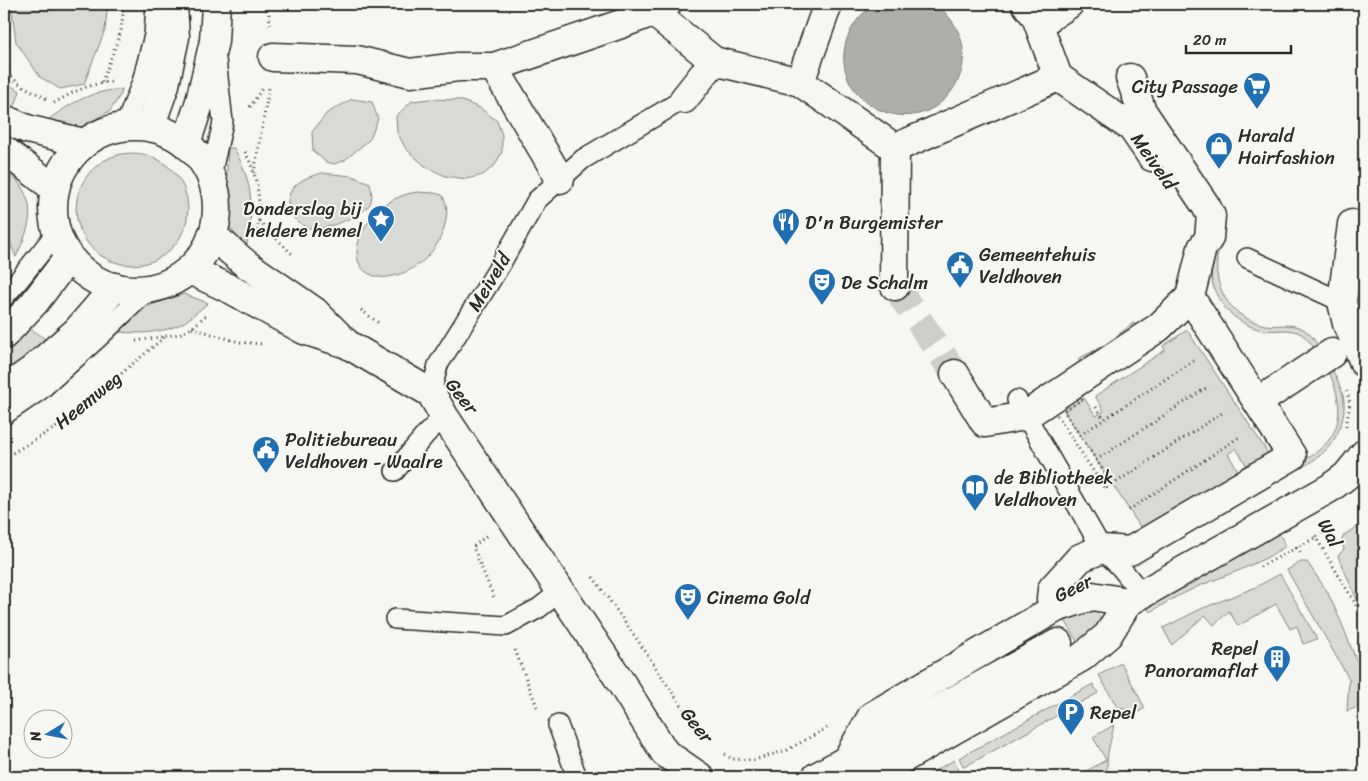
<svg xmlns="http://www.w3.org/2000/svg" width="1368" height="781" font-family="Sriracha,sans-serif">
  <style>
    .green { fill: #d9d9d5; stroke: #828280 }
    .water { fill: #aeaeab; stroke: #7a7a78 }
    .lines { fill: none; stroke-linecap: round; stroke-linejoin: round }
    .pedestrian-tunnel { stroke: #cdcdca; stroke-width: 28; stroke-dasharray: 28 14; stroke-linecap: butt }
    .service-casing { stroke: #2b2b2b; stroke-width: 22 }
    .pedestrian-casing { stroke: #2b2b2b; stroke-width: 31 }
    .minor-casing { stroke: #2b2b2b; stroke-width: 31 }
    .tertiary-casing { stroke: #2b2b2b; stroke-width: 31 }
    .secondary-casing { stroke: #2b2b2b; stroke-width: 31 }
    .path { stroke: #2b2b2b; stroke-width: 3; stroke-dasharray: 1 4; stroke-linecap: butt }
    .service { stroke: #f6f6f2; stroke-width: 19 }
    .pedestrian { stroke: #f6f6f2; stroke-width: 28 }
    .minor { stroke: #f6f6f2; stroke-width: 28 }
    .tertiary { stroke: #f6f6f2; stroke-width: 28 }
    .secondary { stroke: #f6f6f2; stroke-width: 28 }
    .labels { text-anchor: middle; dominant-baseline: central; stroke-width: 4; stroke-linejoin: round; paint-order: stroke }
    .poi-label { font-size: 19px; fill: #2b2b2b; stroke: #f6f6f2; text-anchor: start }
    .street-label { font-size: 19px; fill: #2b2b2b; stroke: #f6f6f2 }
  </style>
  <rect width="100%" height="100%" fill="#f6f6f2"/>
  <filter id="ink" filterUnits="userSpaceOnUse"><feTurbulence type="fractalNoise" baseFrequency=".02" numOctaves="2"/><feDisplacementMap in="SourceGraphic" scale="10" xChannelSelector="R" yChannelSelector="G"/><feConvolveMatrix kernelMatrix="1 2 1 2 8 2 1 2 1" color-interpolation-filters="sRGB"/></filter>
  <g filter="url(#ink)">
    <g class="green">
      <polygon points="11,4 108,4 105,30 84,84 60,89 40,77 16,42"/>
      <polygon points="4,80 8,84 20,91 14,109 4,103"/>
      <path d="M122,89L121,94L110,111L81,127L60,128L45,122C61,110 82,96 102,92C109,90 116,90 122,89Z"/>
      <polygon points="352,99 372,102 378,119 370,139 345,160 334,164 326,162 313,151 312,132 327,113"/>
      <polygon points="430,99 460,100 480,108 497,121 502,135 502,152 495,165 483,175 466,179 445,176 425,166 406,149 397,132 396,116 412,101"/>
      <path d="M228,148H234C254,186 254,208 246,249L228,225L225,214Z"/>
      <circle cx="132" cy="209" r="56"/>
      <path d="M322,173L352,176L370,183C371,190 374,199 369,205C362,216 322,232 309,228C287,221 279,195 301,181C307,177 315,175 322,173Z"/>
      <path d="M12,174C38,205 32,222 16,257C14,251 10,245 9,238C4,219 7,193 12,174Z"/>
      <path d="M417,192L434,193L442,195C449,205 447,217 444,228C437,252 417,271 393,276C388,277 383,278 378,277C350,271 354,243 367,224C379,207 395,195 417,192Z"/>
      <path d="M1217,240L1223,242C1220,248 1217,254 1217,261C1214,292 1234,319 1265,325C1278,327 1290,322 1303,329C1312,334 1317,344 1322,352L1318,355C1313,347 1309,339 1301,334C1289,327 1276,332 1263,330C1234,325 1209,297 1211,267C1212,258 1215,249 1217,240Z"/>
      <polygon points="1364,255 1364,319 1362,321 1358,301"/>
      <path d="M184,294L208,303C199,310 188,321 179,325C161,333 139,334 120,332L133,311Z"/>
      <path d="M1133,323L1136,325C1119,340 1100,353 1080,362L1078,359L1107,344Z"/>
      <polygon points="27,326 48,341 4,379 4,346"/>
      <polygon points="1187,330 1268,453 1247,466 1236,448 1228,454 1239,472 1145,534 1064,411 1084,398 1096,416 1104,411 1095,396 1165,350 1163,346"/>
      <path d="M1331,366C1335,376 1340,385 1343,395C1348,417 1336,444 1318,457C1302,469 1282,478 1264,488L1262,484C1281,473 1303,464 1319,450C1347,428 1341,396 1327,368Z"/>
      <polygon points="1364,523 1364,616 1338,556 1344,549 1341,542 1344,535"/>
      <polygon points="1279,533 1286,546 1266,558 1240,570 1199,586 1176,597 1152,611 1150,612 1148,609 1152,604"/>
      <polygon points="1301,562 1307,562 1327,591 1342,624 1364,680 1364,705 1347,711 1349,679 1287,570"/>
      <polygon points="1280,574 1317,639 1303,644 1297,626 1290,629 1276,604 1238,626 1229,611 1214,625 1205,615 1172,645 1163,628 1201,609 1256,587"/>
      <polygon points="1068,610 1095,610 1102,619 1082,650 1061,613"/>
      <polygon points="1121,663 1145,708 1137,713 1117,707 1099,675"/>
      <polygon points="1093,684 1098,693 964,767 959,758"/>
      <polygon points="1114,725 1108,752 1106,777 1085,777 1083,773 1106,760 1093,737"/>
      <polygon points="954,760 959,770 946,777 923,777"/>
    </g>
    <path class="water" d="M876,4C890,4 904,4 918,4C923,4 929,3 933,4C939,6 944,11 948,16C966,36 969,66 953,89C912,149 821,97 849,34C855,21 863,11 876,4Z"/>
    <g class="lines">
      <polyline class="pedestrian-tunnel" points="895,286 955,374"/>
      <defs>
        <g id="service">
          <polyline points="125,126 142,82 154,35 156,4"/>
          <polyline points="211,176 223,122 216,59"/>
          <polyline points="1247,258 1342,302"/>
          <polyline points="4,297 18,281 57,232"/>
          <polyline points="431,393 438,365 496,272 537,200 583,159 684,99"/>
          <polyline points="1017,400 1102,549 1121,568 1142,594"/>
          <polyline points="4,415 39,391 98,338 150,288"/>
          <polyline points="395,471 426,434 444,416"/>
          <polyline points="395,619 506,626 539,608 561,591"/>
          <polyline points="558,725 577,777"/>
        </g>
        <g id="pedestrian">
          <polyline points="1026,4 1036,17 1058,77 1132,128 1152,157"/>
          <polyline points="653,12 714,61 800,82 895,148 1058,77"/>
          <polyline points="1039,24 1069,4"/>
          <polyline points="273,57 357,60 410,73 458,67 494,67 621,24 653,12 667,4"/>
          <polyline points="494,67 560,179"/>
          <polyline points="800,82 828,4"/>
          <polyline points="684,99 714,61"/>
          <polyline points="895,148 894,283 895,286"/>
          <polyline points="955,374 985,423 1025,416 1159,327 1190,297 1202,248 1209,238 1211,216 1206,206 1142,111 1130,78"/>
          <polyline points="1258,402 1332,353"/>
          <polyline points="1051,599 1052,589 1080,558 1102,549 1130,551 1292,456 1190,297"/>
        </g>
        <g id="minor">
          <polyline points="1352,224 1342,302 1347,324 1355,340 1364,363"/>
          <polyline points="212,235 246,264 314,311 344,341"/>
          <polyline points="190,270 232,290 304,330 347,344 431,393 444,416 615,673 665,753 700,777"/>
          <polyline points="1128,602 1092,596 1056,608 872,716 846,761 897,762 1082,657 1108,635 1128,602 1330,488 1346,476 1364,454"/>
          <polyline points="816,777 1058,643"/>
        </g>
        <g id="tertiary">
          <polyline points="4,119 27,129 84,143"/>
          <polyline points="4,150 55,189"/>
        </g>
        <g id="secondary">
          <circle cx="135" cy="208" r="82"/>
          <polyline points="150,127 165,85 175,37 173,4"/>
          <polyline points="186,144 200,101 214,41 216,4"/>
          <polyline points="4,335 34,303 69,257"/>
          <polyline points="4,390 31,371 77,331 115,287"/>
        </g>
      </defs>
      <use href="#service" class="service-casing"/>
      <use href="#pedestrian" class="pedestrian-casing"/>
      <use href="#minor" class="minor-casing"/>
      <use href="#tertiary" class="tertiary-casing"/>
      <use href="#secondary" class="secondary-casing"/>
      <g class="path">
        <polyline points="268,4 270,25"/>
        <path d="M4,48C5,57 6,68 10,75C17,85 37,93 47,99"/>
        <polyline points="102,82 121,31 124,4"/>
        <path d="M54,103C73,92 92,82 114,82"/>
        <polyline points="250,107 263,87"/>
        <path d="M245,152C258,175 262,205 257,231"/>
        <polyline points="254,173 269,88"/>
        <polyline points="259,221 294,256"/>
        <polyline points="361,310 380,324"/>
        <polyline points="192,328 239,342 261,344"/>
        <polyline points="136,341 179,334 192,328 208,313"/>
        <polygon points="1080,391 1084,398 1064,411 1112,484 1105,489 1053,409"/>
        <polyline points="1096,407 1104,419"/>
        <polyline points="1346,426 1350,404 1347,391"/>
        <polyline points="1080,435 1195,360"/>
        <polyline points="4,458 60,425 166,336"/>
        <polyline points="1096,460 1209,386"/>
        <polyline points="1112,485 1225,411"/>
        <polyline points="1129,510 1241,436"/>
        <polyline points="486,536 473,547 494,598"/>
        <polyline points="1315,536 1355,603 1364,625"/>
        <polyline points="1297,547 1302,555"/>
        <polyline points="1260,567 1315,538 1328,528"/>
        <polyline points="593,577 641,645 702,737"/>
        <polyline points="515,650 537,707"/>
        <polyline points="725,754 732,759 754,760 787,750 827,728"/>
      </g>
      <use href="#service" class="service"/>
      <use href="#pedestrian" class="pedestrian"/>
      <use href="#minor" class="minor"/>
      <use href="#tertiary" class="tertiary"/>
      <use href="#secondary" class="secondary"/>
    </g>
  </g>
  <defs>
    <symbol id="supermarket-pin" viewBox="-11 -11 22 30"><path d="M0 17L-7.5 6A9.5 9.5 0 1 1 7.5 6Z" fill="#1f6fb2" stroke="#f6f6f2"/><path d="M-6-5.5h2.5l.6 2H6L4.5 2H-2.5L-4.4-4H-6ZM-1.5 3.2a1.3 1.3 0 1 0 .1 0ZM3 3.2a1.3 1.3 0 1 0 .1 0Z" fill="#fff"/></symbol>
    <symbol id="shop-pin" viewBox="-11 -11 22 30"><path d="M0 17L-7.5 6A9.5 9.5 0 1 1 7.5 6Z" fill="#1f6fb2" stroke="#f6f6f2"/><path d="M-5-2.5h2.3a2.7 3.5 0 0 1 5.4 0H5L5.5 6h-11ZM-1.5-2.5h3a1.5 2.3 0 0 0-3 0Z" fill="#fff"/></symbol>
    <symbol id="sight-pin" viewBox="-11 -11 22 30"><path d="M0 17L-7.5 6A9.5 9.5 0 1 1 7.5 6Z" fill="#1f6fb2" stroke="#f6f6f2"/><path d="M0-6L1.8-2.2L6-1.7L2.9 1.2L3.7 5.4L0 3.3L-3.7 5.4L-2.9 1.2L-6-1.7L-1.8-2.2Z" fill="#fff"/></symbol>
    <symbol id="restaurant-pin" viewBox="-11 -11 22 30"><path d="M0 17L-7.5 6A9.5 9.5 0 1 1 7.5 6Z" fill="#1f6fb2" stroke="#f6f6f2"/><path d="M-5-6h1v4h1v-4h1v4h1v-4h1v5L-1.5 .5V6h-2V.5L-5-1ZM5-6V6H3V1.5H1.5Q1.5-4 5-6Z" fill="#fff"/></symbol>
    <symbol id="civic-pin" viewBox="-11 -11 22 30"><path d="M0 17L-7.5 6A9.5 9.5 0 1 1 7.5 6Z" fill="#1f6fb2" stroke="#f6f6f2"/><path d="M-.6-6.5H3V-4.5H.6V-3L4-1V1h2V6H-6V1h2V-1L-.6-3ZM-1.2 2.5V6h2.4V2.5Z" fill="#fff"/></symbol>
    <symbol id="theatre-pin" viewBox="-11 -11 22 30"><path d="M0 17L-7.5 6A9.5 9.5 0 1 1 7.5 6Z" fill="#1f6fb2" stroke="#f6f6f2"/><path d="M-5-5.5Q0-4 5-5.5V0Q5 5 0 6Q-5 5-5 0ZM-3.3-2.5H-1v1.5H-3.3ZM1-2.5H3.3v1.5H1ZM-2.8 1Q0 5.5 2.8 1Z" fill="#fff"/></symbol>
    <symbol id="library-pin" viewBox="-11 -11 22 30"><path d="M0 17L-7.5 6A9.5 9.5 0 1 1 7.5 6Z" fill="#1f6fb2" stroke="#f6f6f2"/><path d="M-6-4Q-3-5.5-.7-3.5V5Q-3 3-6 4ZM6-4Q3-5.5 .7-3.5V5Q3 3 6 4Z" fill="#fff"/></symbol>
    <symbol id="building-pin" viewBox="-11 -11 22 30"><path d="M0 17L-7.5 6A9.5 9.5 0 1 1 7.5 6Z" fill="#1f6fb2" stroke="#f6f6f2"/><path d="M-4-6H4V6H1V3H-1V6H-4ZM-2.5-4.3h1.7v1.8h-1.7ZM.8-4.3h1.7v1.8H.8ZM-2.5-1h1.7V.8h-1.7ZM.8-1h1.7V.8H.8Z" fill="#fff"/></symbol>
    <symbol id="parking-pin" viewBox="-11 -11 22 30"><path d="M0 17L-7.5 6A9.5 9.5 0 1 1 7.5 6Z" fill="#1f6fb2" stroke="#f6f6f2"/><path d="M-3.5-5.5H1a3.5 3.5 0 0 1 0 7H-1V5.5H-3.5ZM-1-3.4V-.6H.8a1.4 1.4 0 0 0 0-2.8Z" fill="#fff"/></symbol>
  </defs>
  <g fill-rule="evenodd">
    <use href="#supermarket-pin" x="1241" y="70" width="32" height="43"/>
    <use href="#shop-pin" x="1203" y="130" width="32" height="43"/>
    <use href="#sight-pin" x="365" y="203" width="32" height="43"/>
    <use href="#restaurant-pin" x="770" y="206" width="32" height="43"/>
    <use href="#civic-pin" x="944" y="249" width="32" height="43"/>
    <use href="#theatre-pin" x="806" y="266" width="32" height="43"/>
    <use href="#civic-pin" x="250" y="434" width="32" height="43"/>
    <use href="#library-pin" x="959" y="472" width="32" height="43"/>
    <use href="#theatre-pin" x="672" y="581" width="32" height="43"/>
    <use href="#building-pin" x="1261" y="643" width="32" height="43"/>
    <use href="#parking-pin" x="1055" y="696" width="32" height="43"/>
  </g>
  <g class="labels">
    <g class="poi-label">
      <text x="1238" y="86" text-anchor="end">City Passage</text>
      <text x="1238" y="135">Harald<tspan x="1238" dy="22">Hairfashion</tspan></text>
      <text x="362" y="208" text-anchor="end">Donderslag bij<tspan x="362" dy="22">heldere hemel</tspan></text>
      <text x="805" y="222">D'n Burgemister</text>
      <text x="979" y="254">Gemeentehuis<tspan x="979" dy="22">Veldhoven</tspan></text>
      <text x="841" y="282">De Schalm</text>
      <text x="285" y="439">Politiebureau<tspan x="285" dy="22">Veldhoven - Waalre</tspan></text>
      <text x="994" y="477">de Bibliotheek<tspan x="994" dy="22">Veldhoven</tspan></text>
      <text x="707" y="597">Cinema Gold</text>
      <text x="1258" y="648" text-anchor="end">Repel<tspan x="1258" dy="22">Panoramaflat</tspan></text>
      <text x="1090" y="712">Repel</text>
    </g>
    <g class="street-label">
      <text transform="translate(1154 161) rotate(55)">Meiveld</text>
      <text transform="translate(489 282) rotate(-59)">Meiveld</text>
      <text transform="translate(462 396) rotate(52)">Geer</text>
      <text transform="translate(88 400) rotate(-39)">Heemweg</text>
      <text transform="translate(1330 533) rotate(61)">Wal</text>
      <text transform="translate(1073 588) rotate(-26)">Geer</text>
      <text transform="translate(697 725) rotate(51)">Geer</text>
    </g>
  </g>
  <rect width="1368" height="781" fill="none" stroke="#f6f6f2" stroke-width="20"/>
  <rect x="10" y="10" width="1348" height="761" fill="none" stroke="#2b2b2b" stroke-width="2" filter="url(#ink)"/>
  <g transform="translate(48 734) rotate(260)"><circle r="24" fill="#f6f6f2" stroke="#a5a5a2"/>
  <path d="M0-4L9 19L0 12L-9 19Z" fill="#1f6fb2"/>
  <text y="-8" font-size="14" font-weight="bold" text-anchor="middle" fill="#2b2b2b">N</text>
  </g>
  <path d="M1186 45v8h105v-8" fill="none" stroke="#2b2b2b" stroke-width="2.5"/>
  <text x="1193" y="45" font-size="15" fill="#2b2b2b" stroke="#f6f6f2" stroke-width="4" paint-order="stroke">20 m</text>
</svg>
